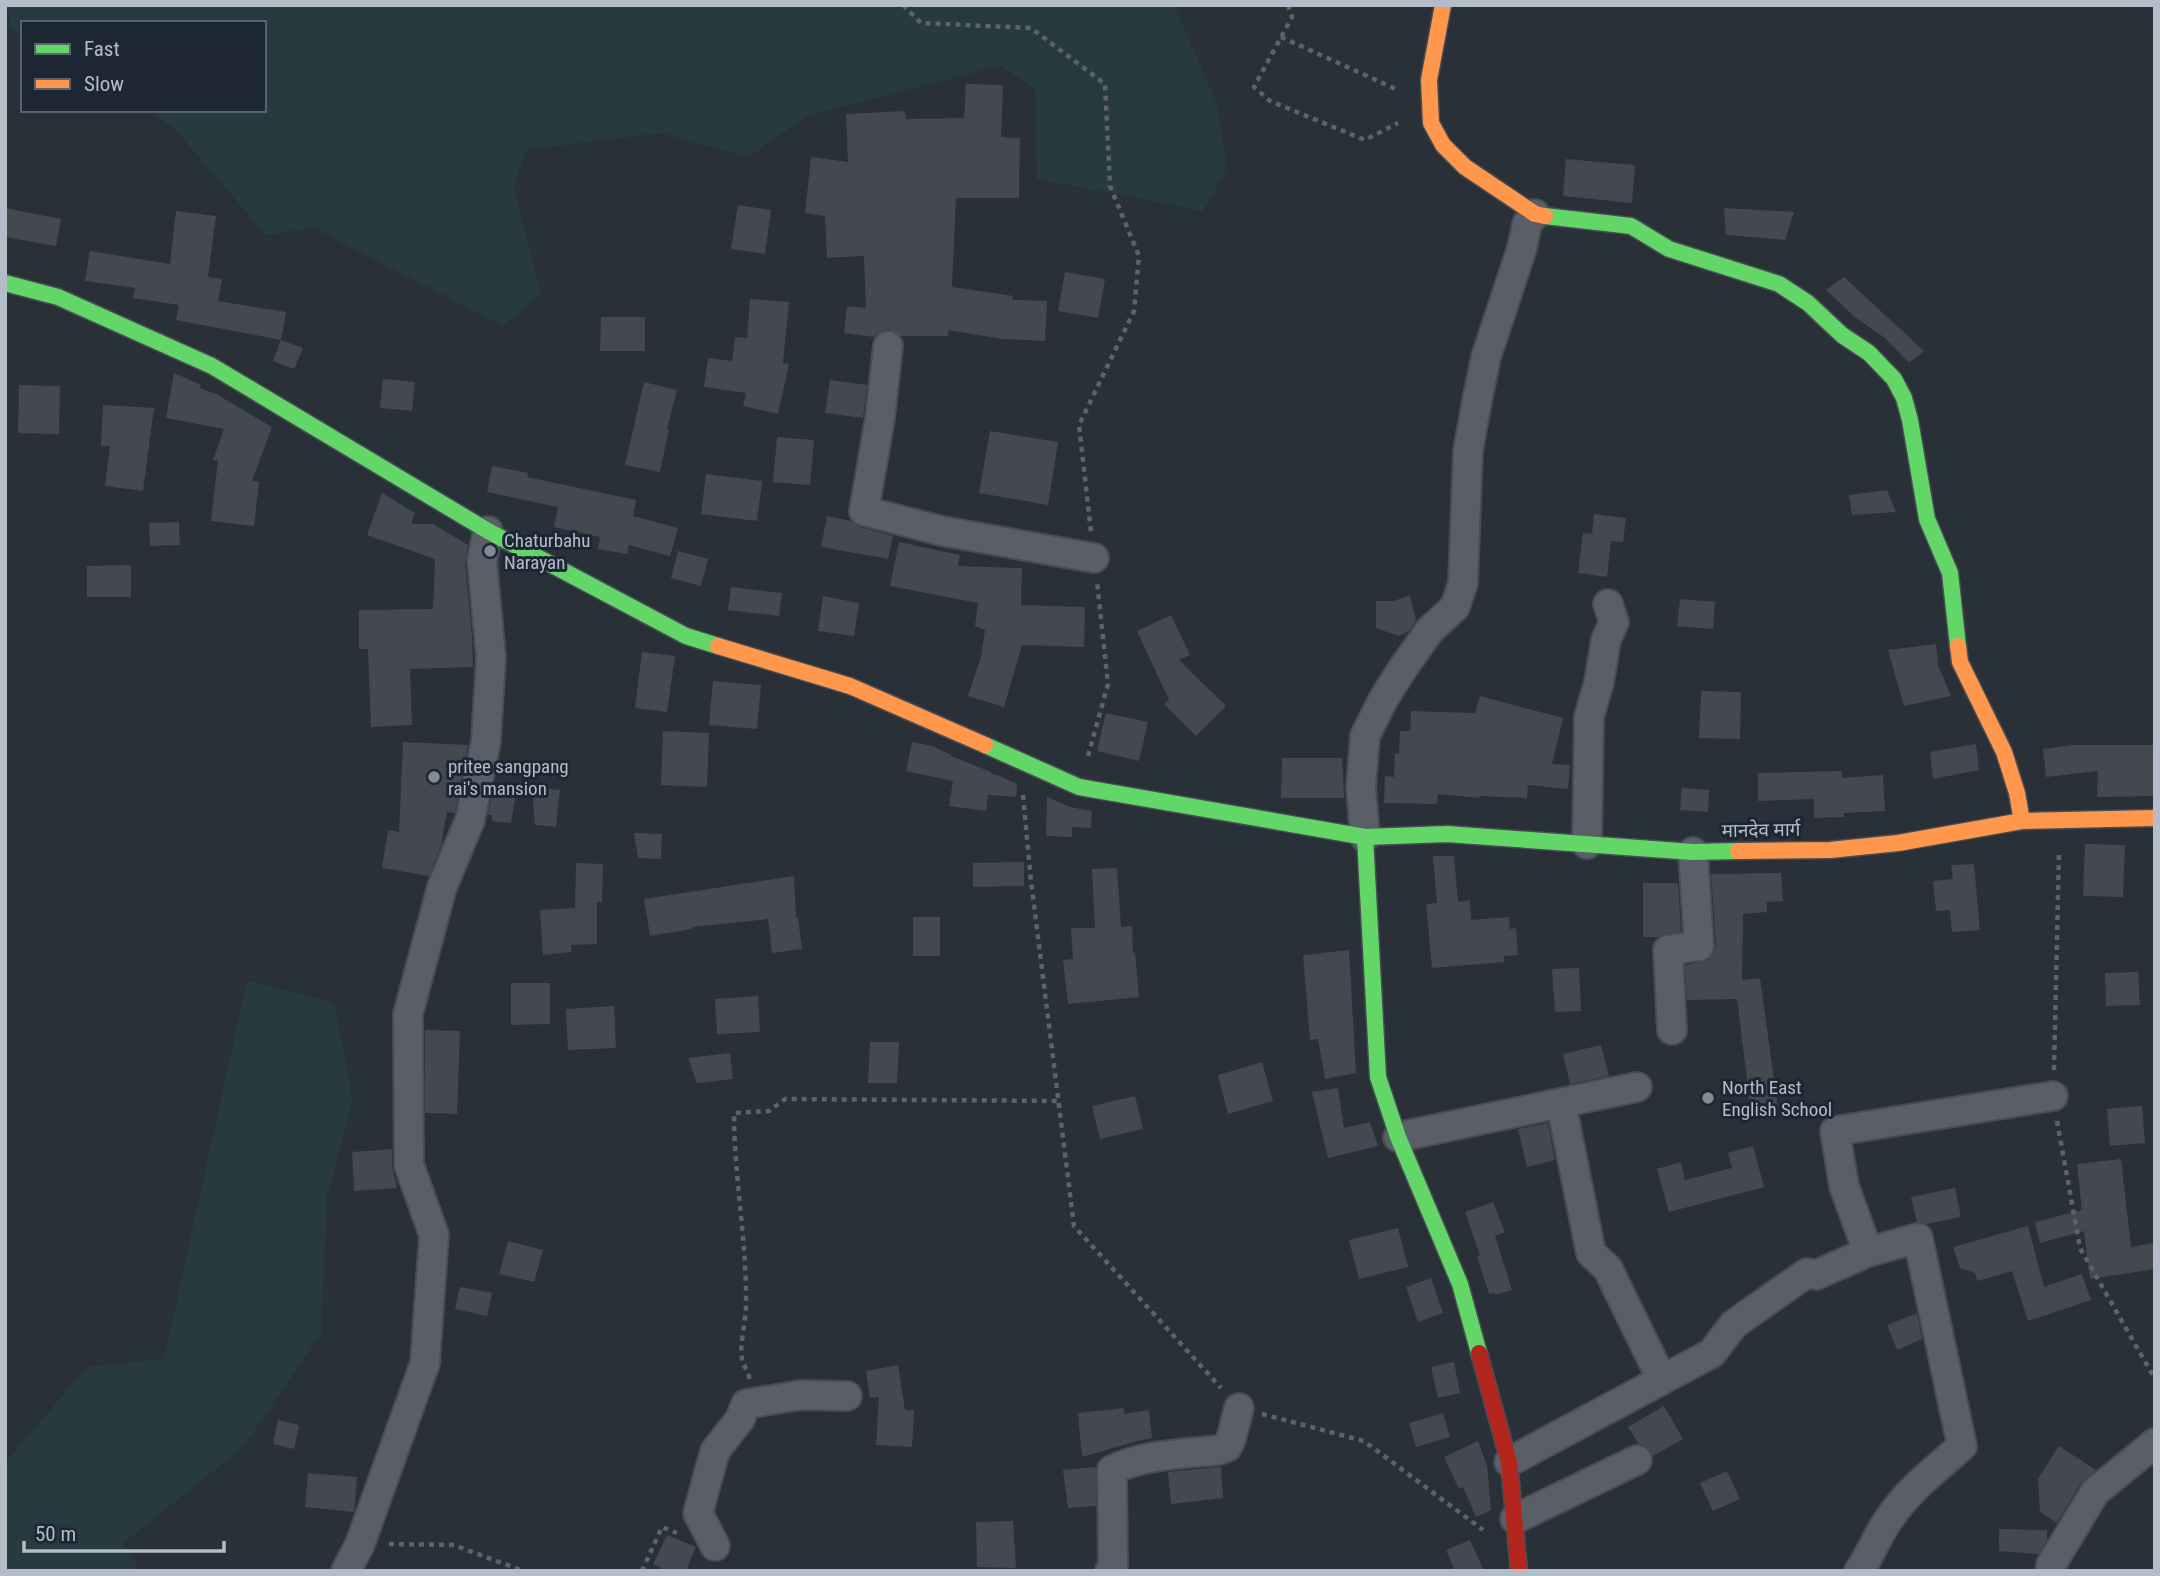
<svg xmlns="http://www.w3.org/2000/svg" width="2160" height="1576" font-family="'Roboto Condensed','Noto Sans Devanagari',sans-serif">
  <style>
    .green { fill: #273a3e }
    .building { fill: #444950 }
    .lines { fill: none; stroke-linecap: round; stroke-linejoin: round }
    .street-casing { stroke: #484c53; stroke-width: 32 }
    .fast-casing { stroke: #484c53; stroke-width: 19 }
    .slow-casing { stroke: #484c53; stroke-width: 19 }
    .jam-casing { stroke: #484c53; stroke-width: 19 }
    .path { stroke: #5d636a; stroke-width: 4.5; stroke-dasharray: 5 5; stroke-linecap: butt }
    .street { stroke: #5a5e66; stroke-width: 28 }
    .fast { stroke: #63d668; stroke-width: 16 }
    .slow { stroke: #ff974d; stroke-width: 16 }
    .jam { stroke: #b3261e; stroke-width: 16 }
    .poi-dot { fill: #848b96; stroke: #1d2633; stroke-width: 2.5 }
    .labels { text-anchor: middle; dominant-baseline: central; stroke-width: 6; stroke-linejoin: round; paint-order: stroke }
    .poi-label { font-size: 19px; fill: #b4bcc9; stroke: #1d2633; text-anchor: start }
    .street-label { font-size: 19px; fill: #b4bcc9; stroke: #1d2633 }
  </style>
  <rect width="100%" height="100%" fill="#2a3038"/>
  <g class="green">
    <polygon points="7,5 1174,5 1217,104 1227,169 1203,211 1037,179 1035,89 1000,66 812,114 748,157 661,133 526,150 514,189 541,293 503,326 314,228 266,235 172,126 146,110 264,110 264,23 23,23 23,37 10,29"/>
    <polygon points="247,980 334,1003 353,1101 327,1196 321,1335 242,1448 122,1544 141,1571 5,1571 5,1463 87,1367 164,1359"/>
  </g>
  <g class="building">
    <polygon points="966,84 1003,85 1001,137 1020,138 1019,198 956,198 952,287 1013,296 1012,300 1047,301 1045,341 1003,339 948,330 948,336 900,336 889,329 881,331 874,337 844,333 847,306 866,308 864,256 827,258 825,216 805,213 811,157 848,162 846,114 905,111 906,119 964,118"/>
    <polygon points="1566,159 1635,165 1632,203 1563,196"/>
    <polygon points="738,205 771,210 765,254 731,249"/>
    <polygon points="5,208 61,219 56,246 5,237"/>
    <polygon points="1724,208 1794,212 1785,240 1726,235"/>
    <polygon points="176,211 216,216 208,277 222,279 218,301 286,312 281,340 176,320 179,305 133,298 135,288 85,281 90,251 170,264"/>
    <polygon points="1065,272 1105,279 1098,318 1058,311"/>
    <polygon points="1844,277 1924,351 1909,363 1885,338 1856,318 1826,290"/>
    <polygon points="750,299 789,302 783,363 789,364 778,414 743,406 746,393 704,387 708,358 732,361 735,337 747,338"/>
    <polygon points="601,317 645,317 645,351 600,351"/>
    <polygon points="281,340 303,348 294,369 273,361"/>
    <polygon points="174,373 201,385 200,388 216,394 272,427 252,481 259,482 254,526 211,521 218,461 213,460 224,429 166,418"/>
    <polygon points="383,379 415,382 412,411 380,408"/>
    <polygon points="830,380 867,385 863,418 825,413"/>
    <polygon points="644,382 677,390 667,429 669,429 660,472 625,465"/>
    <polygon points="19,385 60,386 59,434 18,433"/>
    <polygon points="103,405 154,408 143,491 105,486 110,446 101,446"/>
    <polygon points="990,431 1058,442 1048,505 979,493"/>
    <polygon points="777,437 814,440 810,485 773,482"/>
    <polygon points="492,466 528,473 527,477 636,500 633,516 678,528 670,556 629,545 627,554 598,549 600,537 554,527 558,507 487,492"/>
    <polygon points="706,474 762,481 757,521 701,514"/>
    <polygon points="1887,490 1896,512 1852,515 1849,495"/>
    <polygon points="382,493 415,513 411,524 433,524 468,545 465,563 472,635 473,667 410,669 412,725 371,727 368,649 359,649 359,610 433,609 435,559 367,535"/>
    <polygon points="1594,514 1626,518 1623,542 1611,541 1607,577 1578,573 1583,533 1592,534"/>
    <polygon points="827,516 851,521 860,527 893,536 888,559 821,547"/>
    <polygon points="179,522 180,545 150,546 149,523"/>
    <polygon points="899,542 960,555 958,566 1022,568 1021,605 1085,607 1084,647 1022,645 1004,707 968,696 981,657 985,630 975,626 978,603 890,586"/>
    <polygon points="678,551 708,559 701,586 671,578"/>
    <polygon points="131,565 131,597 87,597 87,566"/>
    <polygon points="731,587 782,593 779,616 728,610"/>
    <polygon points="1410,595 1416,621 1409,631 1399,636 1376,628 1376,601 1394,601"/>
    <polygon points="823,596 859,603 854,636 818,631"/>
    <polygon points="1680,599 1715,602 1713,629 1677,626"/>
    <polygon points="1171,615 1190,655 1179,660 1226,706 1196,736 1164,704 1169,700 1137,631"/>
    <polygon points="1936,644 1938,665 1951,696 1904,706 1888,650"/>
    <polygon points="642,652 675,656 667,712 635,708"/>
    <polygon points="713,681 761,685 757,729 709,725"/>
    <polygon points="1701,691 1741,692 1740,739 1699,738"/>
    <polygon points="1480,696 1563,718 1552,764 1570,765 1568,789 1528,785 1527,798 1480,796 1479,798 1438,794 1437,804 1384,803 1385,776 1394,777 1395,753 1399,754 1400,731 1410,731 1411,711 1475,713"/>
    <polygon points="1106,713 1148,722 1139,761 1097,751"/>
    <polygon points="663,731 709,733 707,787 661,785"/>
    <polygon points="403,742 468,745 455,813 447,812 441,846 429,876 382,868 388,830 399,832"/>
    <polygon points="912,742 932,746 951,755 951,756 991,772 991,774 997,775 1017,784 1016,797 988,795 986,811 949,806 953,781 906,771"/>
    <polygon points="1976,744 1979,770 1933,779 1930,752"/>
    <polygon points="2072,745 2155,745 2155,796 2097,797 2098,771 2046,777 2043,749"/>
    <polygon points="1282,758 1342,758 1344,798 1281,798"/>
    <polygon points="1842,771 1842,778 1883,775 1885,811 1844,813 1844,817 1814,818 1814,799 1758,801 1758,773"/>
    <polygon points="494,784 517,786 511,823 492,821 492,815 488,815"/>
    <polygon points="532,788 560,790 556,827 535,825"/>
    <polygon points="1682,788 1709,790 1708,812 1680,810"/>
    <polygon points="1047,797 1070,807 1092,811 1091,828 1072,827 1072,837 1046,836"/>
    <polygon points="634,833 662,834 661,859 638,858"/>
    <polygon points="2085,844 2125,845 2123,897 2083,896"/>
    <polygon points="1433,856 1454,856 1458,902 1470,900 1471,920 1509,917 1510,929 1516,928 1518,955 1504,956 1504,962 1432,968 1426,904 1437,903"/>
    <polygon points="1024,862 1024,886 973,887 973,863"/>
    <polygon points="576,863 603,864 602,902 597,902 597,944 571,945 571,952 543,955 540,910 575,908"/>
    <polygon points="1974,864 1980,930 1952,932 1950,910 1936,911 1933,881 1953,879 1951,865"/>
    <polygon points="1117,868 1121,927 1132,926 1133,953 1135,953 1139,997 1068,1004 1063,960 1073,959 1071,928 1095,928 1092,869"/>
    <polygon points="1781,873 1783,901 1767,902 1767,912 1743,914 1742,980 1760,978 1778,1109 1751,1112 1737,999 1687,1000 1685,965 1708,960 1714,952 1716,945 1711,874"/>
    <polygon points="794,876 796,918 798,918 802,949 772,953 768,919 692,927 692,929 650,936 644,899"/>
    <polygon points="1643,883 1678,883 1681,932 1658,937 1643,937"/>
    <rect x="913" y="917" width="27" height="39"/>
    <polygon points="1349,950 1356,1073 1325,1079 1318,1039 1310,1040 1303,955"/>
    <polygon points="1579,968 1581,1011 1555,1012 1552,969"/>
    <polygon points="2138,972 2140,1005 2106,1006 2105,973"/>
    <polygon points="511,983 550,983 550,1024 511,1025"/>
    <polygon points="758,996 760,1032 717,1034 715,999"/>
    <polygon points="614,1006 616,1048 568,1050 566,1009"/>
    <polygon points="425,1030 460,1031 457,1114 425,1113"/>
    <polygon points="870,1042 899,1042 897,1083 868,1083"/>
    <polygon points="1601,1045 1609,1076 1570,1084 1563,1054"/>
    <polygon points="730,1053 733,1079 697,1083 688,1058"/>
    <polygon points="1262,1062 1273,1101 1228,1114 1218,1075"/>
    <polygon points="1338,1088 1344,1128 1370,1122 1378,1146 1328,1158 1312,1092"/>
    <polygon points="1135,1096 1143,1129 1100,1139 1092,1106"/>
    <polygon points="2142,1106 2145,1143 2110,1146 2107,1109"/>
    <polygon points="1548,1123 1555,1160 1527,1167 1518,1129"/>
    <polygon points="1753,1146 1764,1187 1669,1212 1657,1169 1681,1162 1685,1180 1732,1168 1728,1153"/>
    <polygon points="392,1149 392,1166 397,1188 354,1191 352,1152"/>
    <polygon points="2121,1159 2131,1247 2155,1243 2155,1269 2090,1279 2084,1231 2040,1243 2035,1222 2082,1210 2077,1164"/>
    <polygon points="1955,1188 1961,1217 1926,1224 1917,1222 1911,1197"/>
    <polygon points="1493,1202 1505,1232 1495,1236 1512,1290 1495,1295 1494,1293 1489,1294 1477,1256 1480,1255 1465,1212"/>
    <polygon points="2028,1226 2044,1287 2082,1274 2091,1300 2028,1321 2012,1271 1977,1281 1975,1273 1960,1268 1953,1247"/>
    <polygon points="1398,1228 1408,1267 1359,1279 1349,1240"/>
    <polygon points="508,1241 543,1250 534,1282 499,1274"/>
    <polygon points="1431,1278 1443,1313 1418,1322 1406,1287"/>
    <polygon points="460,1287 492,1293 487,1316 455,1309"/>
    <polygon points="1917,1313 1922,1339 1897,1350 1887,1325"/>
    <polygon points="1454,1362 1460,1393 1438,1398 1431,1367"/>
    <polygon points="898,1365 905,1410 914,1410 912,1447 876,1445 879,1397 870,1398 866,1371"/>
    <polygon points="1664,1406 1683,1439 1653,1456 1647,1447 1638,1443 1628,1427"/>
    <polygon points="1124,1408 1124,1414 1149,1410 1152,1438 1137,1441 1082,1457 1078,1413"/>
    <polygon points="1443,1413 1450,1437 1416,1447 1409,1423"/>
    <polygon points="278,1420 299,1425 294,1449 273,1444"/>
    <polygon points="1478,1441 1487,1466 1491,1510 1476,1517 1463,1487 1459,1489 1444,1457"/>
    <polygon points="2059,1446 2096,1470 2081,1483 2057,1523 2040,1512 2038,1479"/>
    <polygon points="1096,1467 1096,1506 1068,1508 1063,1470"/>
    <polygon points="1221,1467 1223,1498 1171,1504 1168,1472"/>
    <polygon points="1727,1471 1740,1499 1713,1511 1700,1483"/>
    <polygon points="308,1473 357,1477 354,1512 305,1507"/>
    <polygon points="1013,1521 1016,1568 977,1567 976,1522"/>
    <polygon points="1999,1529 2047,1530 2047,1540 2039,1554 1999,1551"/>
    <polygon points="667,1535 696,1547 686,1571 667,1571 653,1564"/>
    <polygon points="1470,1540 1484,1571 1455,1571 1446,1550"/>
  </g>
  <g class="lines">
    <defs>
      <g id="street">
        <polyline points="888,346 880,418 864,511 942,531 1094,558"/>
        <polyline points="1365,837 1361,787 1365,736 1384,698 1403,668 1430,630 1455,607 1463,583 1468,451 1477,401 1486,357 1522,248 1527,224 1535,214"/>
        <polyline points="1587,844 1589,717 1599,682 1606,640 1614,622 1608,604"/>
        <polyline points="1672,1030 1668,950 1699,946 1693,852"/>
        <polyline points="1561,1103 1591,1253 1608,1269 1662,1380"/>
        <polyline points="1398,1137 1637,1087"/>
        <polyline points="1509,1462 1712,1353 1734,1324 1807,1273 1816,1275 1868,1252"/>
        <polyline points="1515,1519 1637,1460"/>
        <polyline points="715,1546 698,1513 715,1451 740,1419 746,1404 801,1395 847,1396"/>
        <polyline points="346,1571 360,1544 425,1363 434,1235 409,1165 408,1014 442,887 470,820 486,741 491,657 482,561 488,531"/>
        <path d="M1110,1571L1113,1565L1112,1470C1144,1454 1183,1454 1219,1450L1227,1447L1231,1439L1239,1408"/>
        <path d="M1859,1571C1871,1555 1877,1535 1889,1519C1908,1490 1936,1469 1962,1446L1918,1238L1868,1252L1844,1186L1835,1131L2053,1096"/>
        <polyline points="2050,1571 2051,1565 2095,1492 2155,1443"/>
      </g>
      <g id="fast">
        <polyline points="1545,216 1631,226 1669,249 1779,284 1808,303 1842,335 1869,353 1894,379 1904,398 1910,420 1927,519 1950,573 1958,646"/>
        <polyline points="5,283 58,297 212,366 488,531 686,636 718,646"/>
        <polyline points="985,745 1079,787 1365,837 1447,834 1693,852 1738,851"/>
        <polyline points="1365,837 1378,1077 1398,1137 1460,1284 1479,1353"/>
      </g>
      <g id="slow">
        <polyline points="1443,5 1429,80 1431,123 1443,145 1465,167 1535,214 1545,216"/>
        <polyline points="718,646 850,686 985,745"/>
        <polyline points="1958,646 1960,662 2004,752 2017,793 2022,821"/>
        <polyline points="1738,851 1830,850 1898,843 2022,821 2155,818"/>
      </g>
      <polyline id="jam" points="1479,1353 1509,1462 1519,1571"/>
    </defs>
    <use href="#street" class="street-casing"/>
    <use href="#fast" class="fast-casing"/>
    <use href="#slow" class="slow-casing"/>
    <use href="#jam" class="jam-casing"/>
    <g class="path">
      <polyline points="903,5 921,23 1031,28 1105,84 1110,186 1139,256 1134,311 1079,425 1091,532"/>
      <polyline points="1288,5 1292,17 1254,87 1270,101 1365,140 1398,123"/>
      <polyline points="1281,37 1398,90"/>
      <polyline points="1088,756 1108,684 1097,582"/>
      <polyline points="1023,795 1031,881 1074,1226 1221,1388"/>
      <polyline points="2054,1070 2059,852"/>
      <polyline points="2057,1121 2080,1248 2155,1379"/>
      <path d="M749,1379C749,1370 743,1367 742,1359C739,1347 746,1320 746,1306C747,1241 734,1177 734,1113L769,1111L785,1099L1058,1101"/>
      <polyline points="1262,1414 1364,1441 1483,1530"/>
      <polyline points="389,1544 454,1545 523,1571"/>
      <polyline points="642,1571 662,1527 677,1533"/>
    </g>
    <use href="#street" class="street"/>
    <use href="#fast" class="fast"/>
    <use href="#slow" class="slow"/>
    <use href="#jam" class="jam"/>
  </g>
  <g class="poi-dot">
    <circle cx="490" cy="551" r="7"/>
    <circle cx="434" cy="777" r="7"/>
    <circle cx="1708" cy="1098" r="7"/>
  </g>
  <g class="labels">
    <g class="poi-label">
      <text x="504" y="540">Chaturbahu<tspan x="504" dy="22">Narayan</tspan></text>
      <text x="448" y="766">pritee sangpang<tspan x="448" dy="22">rai's mansion</tspan></text>
      <text x="1722" y="1087">North East<tspan x="1722" dy="22">English School</tspan></text>
    </g>
    <g class="street-label">
      <text transform="translate(1761 830) rotate(-1)">मानदेव मार्ग</text>
    </g>
  </g>
  <rect width="2160" height="1576" fill="none" stroke="#b4bcc9" stroke-width="14"/>
  <rect x="21" y="21" width="245" height="91" fill="#1d2633" stroke="#59626f" stroke-width="2"/>
  <rect x="35" y="44" width="35" height="10" fill="#63d668" stroke="#59626f" stroke-width="2"/>
  <text x="84" y="56" font-size="21" fill="#b4bcc9">Fast</text>
  <rect x="35" y="79" width="35" height="10" fill="#ff974d" stroke="#59626f" stroke-width="2"/>
  <text x="84" y="91" font-size="21" fill="#b4bcc9">Slow</text>
  <path d="M24 1541v10h200v-10" fill="none" stroke="#b4bcc9" stroke-width="3.5"/>
  <text x="35" y="1541" font-size="21" fill="#b4bcc9" stroke="#1d2633" stroke-width="5" paint-order="stroke">50 m</text>
</svg>
